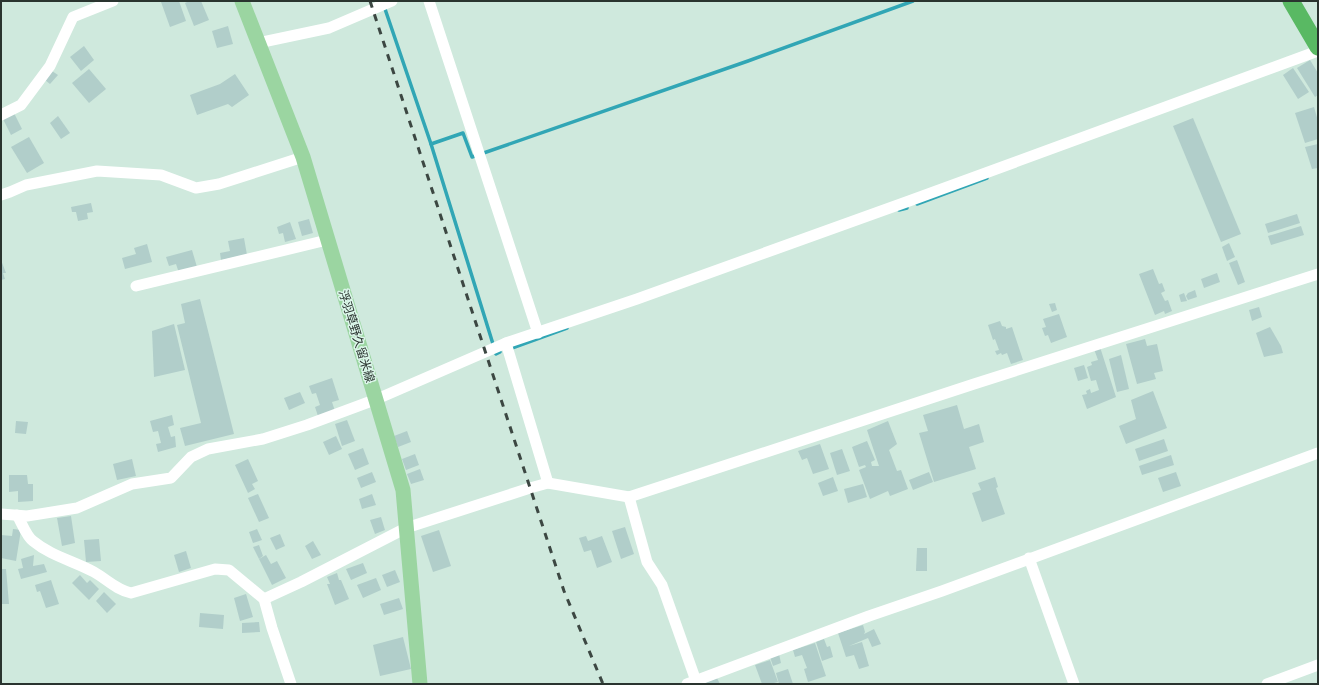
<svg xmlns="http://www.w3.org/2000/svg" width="1319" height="685" font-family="Cabin,'Noto Sans JP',sans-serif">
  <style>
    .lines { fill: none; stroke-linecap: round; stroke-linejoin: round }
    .stream { stroke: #31a6b5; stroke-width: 3.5 }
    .building { fill: #b1ceca }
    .minor { stroke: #fff; stroke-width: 11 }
    .major { stroke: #9bd5a1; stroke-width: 15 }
    .highway { stroke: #59b963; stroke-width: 17 }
    .rail { stroke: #3c4742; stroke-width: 3; stroke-dasharray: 7 7; stroke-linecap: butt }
    .labels { text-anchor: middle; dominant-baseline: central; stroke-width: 3; stroke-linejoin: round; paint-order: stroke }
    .street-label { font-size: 12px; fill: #2a342f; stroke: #dcf6ea }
  </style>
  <rect width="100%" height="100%" fill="#cfe9dd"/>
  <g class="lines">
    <g class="stream">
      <polyline points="384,6 431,144 493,344"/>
      <polyline points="431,144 463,133 472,157 748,61 913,1"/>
      <polyline points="917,204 987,178"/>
      <polyline points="899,210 907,208"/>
      <polyline points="512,348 567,328"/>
      <polyline points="495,352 496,354 500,352"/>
    </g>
  </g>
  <g class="building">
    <polygon points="164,1 179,1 186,21 170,27 161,2"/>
    <polygon points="189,1 201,1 209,20 194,26 185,3"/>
    <polygon points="228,26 233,44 217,48 212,31"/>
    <polygon points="84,46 94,60 81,71 70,57"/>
    <polygon points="1310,60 1318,73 1318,95 1315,97 1297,68"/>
    <polygon points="1293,68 1309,92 1298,99 1283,75"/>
    <polygon points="89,69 106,89 89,103 72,83"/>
    <polygon points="52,71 58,75 50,84 45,80"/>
    <polygon points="235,74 249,95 232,107 228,104 197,115 190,95 220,84"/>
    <polygon points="1314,107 1318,121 1318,139 1305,143 1295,113"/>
    <polygon points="14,113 22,129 11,135 3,119"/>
    <polygon points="58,116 70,133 61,139 50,123"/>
    <polygon points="1193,118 1241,234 1221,242 1173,126"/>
    <polygon points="29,137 44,163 27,173 11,147"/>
    <polygon points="1318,144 1318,168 1312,169 1305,147"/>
    <polygon points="91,203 93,212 87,213 88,219 78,221 76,212 72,212 71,207"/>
    <polygon points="1297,214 1300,223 1268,233 1265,224"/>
    <polygon points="309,219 313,233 302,236 298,222"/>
    <polygon points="290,222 296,239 285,242 283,233 279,234 277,227"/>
    <polygon points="1301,226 1304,235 1271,245 1268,236"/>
    <polygon points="244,238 247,255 221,260 220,253 230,251 228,241"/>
    <polygon points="1229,243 1235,257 1227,261 1222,247"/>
    <polygon points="147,244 152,262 125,269 122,258 136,254 134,248"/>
    <polygon points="192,250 197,267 179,273 176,264 169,266 166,257"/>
    <polygon points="1,260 6,273 3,273 5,279 1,280"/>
    <polygon points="1237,260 1245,282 1238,285 1229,263"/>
    <polygon points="1153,269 1159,284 1162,283 1165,291 1161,293 1165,301 1168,300 1172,311 1165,314 1164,311 1155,315 1139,274"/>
    <polygon points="1217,273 1220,282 1204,288 1201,279"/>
    <polygon points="1195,290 1197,297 1188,300 1186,296 1188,293"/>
    <polygon points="1184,293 1187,301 1181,302 1179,295"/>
    <polygon points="200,299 234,434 185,446 180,428 201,423 177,325 185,323 181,304"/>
    <polygon points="1055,303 1057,310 1052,312 1049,304"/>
    <polygon points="1259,307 1262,317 1252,321 1249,310"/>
    <polygon points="1059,314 1067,337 1051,343 1048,335 1045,336 1042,328 1046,327 1043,319"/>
    <polygon points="1000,321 1002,326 1006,327 1006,329 1012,327 1023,360 1011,364 1007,353 1002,355 1001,353 997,355 995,351 999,350 995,339 993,340 988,325"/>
    <polygon points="174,324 185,370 154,377 152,331"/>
    <polygon points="1270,327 1281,346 1283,353 1264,357 1256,333"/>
    <polygon points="1145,339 1147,346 1157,344 1163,371 1154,373 1156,379 1137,384 1126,344"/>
    <polygon points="1100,347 1116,397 1087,409 1082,395 1087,394 1086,391 1090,389 1091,393 1099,390 1096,380 1091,381 1087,367 1092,365 1091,362 1098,360 1094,349"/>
    <polygon points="1121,355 1129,389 1117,392 1109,359"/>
    <polygon points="1084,365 1088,378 1078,381 1074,368"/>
    <polygon points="332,378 339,400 332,402 335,411 318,416 315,407 320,405 316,393 312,394 309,386"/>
    <polygon points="1153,391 1167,428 1126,444 1119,426 1136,419 1131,400"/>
    <polygon points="300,392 305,403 289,410 284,398"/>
    <polygon points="957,405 964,429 979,424 984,442 969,447 976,469 934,482 919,433 928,431 923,415"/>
    <polygon points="172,415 174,425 168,427 171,437 175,436 176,447 158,452 156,444 161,443 158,431 153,432 150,421"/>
    <polygon points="347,420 355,441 342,446 335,424"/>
    <polygon points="16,421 28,422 26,434 15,433"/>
    <polygon points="888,421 897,444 889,450 897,471 901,470 908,489 890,496 888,491 870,499 859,470 866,467 865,465 859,467 852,447 867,441 875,460 871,462 872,466 879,466 867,430"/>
    <polygon points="407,431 411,442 398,447 394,436"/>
    <polygon points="336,436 342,449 329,455 323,442"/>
    <polygon points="1164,439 1168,451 1139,461 1135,449"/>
    <polygon points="820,444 829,469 813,474 807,458 802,460 798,451"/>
    <polygon points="363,448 369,464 355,470 348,454"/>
    <polygon points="842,449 850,471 837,475 830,453"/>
    <polygon points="415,454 419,465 406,470 402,459"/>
    <polygon points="1171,455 1174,465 1142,475 1139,466"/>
    <polygon points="132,459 136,476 117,480 113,464"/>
    <polygon points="248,459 258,481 252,484 255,489 248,493 235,465"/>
    <polygon points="420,469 424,480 411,484 407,474"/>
    <polygon points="372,472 376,482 361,488 357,478"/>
    <polygon points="929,472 933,482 913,490 909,480"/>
    <polygon points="1176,472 1181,486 1163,492 1158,478"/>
    <polygon points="9,475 27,475 28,484 33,484 33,501 18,502 18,491 9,492"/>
    <polygon points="833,477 838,491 823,496 818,483"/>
    <polygon points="995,477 998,487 996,488 1005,514 982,522 972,493 981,490 978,483"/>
    <polygon points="863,484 867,497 848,503 844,489"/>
    <polygon points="258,494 269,518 259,522 248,498"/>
    <polygon points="372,494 376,505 362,509 359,499"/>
    <polygon points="71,516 75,543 62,546 57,518"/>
    <polygon points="381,517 385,530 375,534 370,520"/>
    <polygon points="625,527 634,554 621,559 612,531"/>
    <polygon points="13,529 21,530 16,561 1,558 1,535 12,536"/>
    <polygon points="257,529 262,540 253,543 249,532"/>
    <polygon points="439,530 451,566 433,572 421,536"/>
    <polygon points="280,534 285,546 276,550 270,538"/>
    <polygon points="586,536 588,541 602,536 612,562 597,568 591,550 584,552 579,538"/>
    <polygon points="99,539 101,561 86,562 84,540"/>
    <polygon points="313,541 321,555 312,559 305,546"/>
    <polygon points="259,545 263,556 259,559 253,547"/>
    <polygon points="917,548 927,548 927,571 916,571"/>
    <polygon points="186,551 191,568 179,572 174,555"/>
    <polygon points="34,555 33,566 44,564 47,572 21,579 18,569 23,568 21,559"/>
    <polygon points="266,555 271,564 277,561 286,578 272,585 259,559"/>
    <polygon points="363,563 367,573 351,580 346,569"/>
    <polygon points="1,569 6,569 9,604 1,604"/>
    <polygon points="395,570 400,582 387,587 382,575"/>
    <polygon points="337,573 339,580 341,580 349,599 335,605 327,584 330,584 327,577"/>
    <polygon points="80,575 87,583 90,580 99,589 89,600 72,583"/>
    <polygon points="376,578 381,590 363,598 357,585"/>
    <polygon points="51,580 59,604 46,608 40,591 37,592 35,585"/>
    <polygon points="104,592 116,604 107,613 96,601"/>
    <polygon points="246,594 253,617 240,621 234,598"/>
    <polygon points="399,598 403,609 384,615 380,604"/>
    <polygon points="200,613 224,615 223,629 199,627"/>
    <polygon points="259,622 260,632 242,633 242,623"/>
    <polygon points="863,625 865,632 864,634 874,629 881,644 872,647 868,638 849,646 862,642 869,666 859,669 854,655 846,657 838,633"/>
    <polygon points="403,637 411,669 380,676 373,645"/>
    <polygon points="824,639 827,647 830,646 833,657 822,661 816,642"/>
    <polygon points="815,643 826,676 808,682 804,669 807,668 802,655 795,657 793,650"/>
    <polygon points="779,654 781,663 773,666 770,657"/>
    <polygon points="770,660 778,682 774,683 775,684 762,684 755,665"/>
    <polygon points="788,669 793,684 779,684 776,673"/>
    <polygon points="717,678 720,684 702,684"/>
  </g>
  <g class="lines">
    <g class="minor">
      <polyline points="429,1 538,333"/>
      <polyline points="258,43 329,28 392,1"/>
      <polyline points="1,115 21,105 50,66 73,17 113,1"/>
      <polyline points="1,195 10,192 26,185 97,171 161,175 196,188 219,184 303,157"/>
      <polyline points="136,286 327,240"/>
      <polyline points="506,343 548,483"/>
      <polyline points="629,497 647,562 662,585 696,681"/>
      <polyline points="1,514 27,516 77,508 132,484 171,478 191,457 208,449 263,439 307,425 377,399 506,343 637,299 909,201 1318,51"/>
      <path d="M17,515C22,523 26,536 33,541C51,556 74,561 94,572C108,580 115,589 131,593L215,569L229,570L264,599L272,628L291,684"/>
      <polyline points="1029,558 1074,684"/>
      <polyline points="264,599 301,582 406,528 530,488 548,483 629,497 974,384 1318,274"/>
      <polyline points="687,684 869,616 942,591 1318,453"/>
      <polyline points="1267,684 1318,665"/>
    </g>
    <polyline class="major" points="242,1 303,157 403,490 420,684"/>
    <polyline class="highway" points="1291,1 1318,47"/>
    <polyline class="rail" points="370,1 564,591 603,684"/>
  </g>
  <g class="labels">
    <g class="street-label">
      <text transform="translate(357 336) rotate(73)">浮羽草野久留米線</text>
    </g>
  </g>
  <rect width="1319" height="685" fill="none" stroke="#2a342f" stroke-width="4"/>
</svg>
